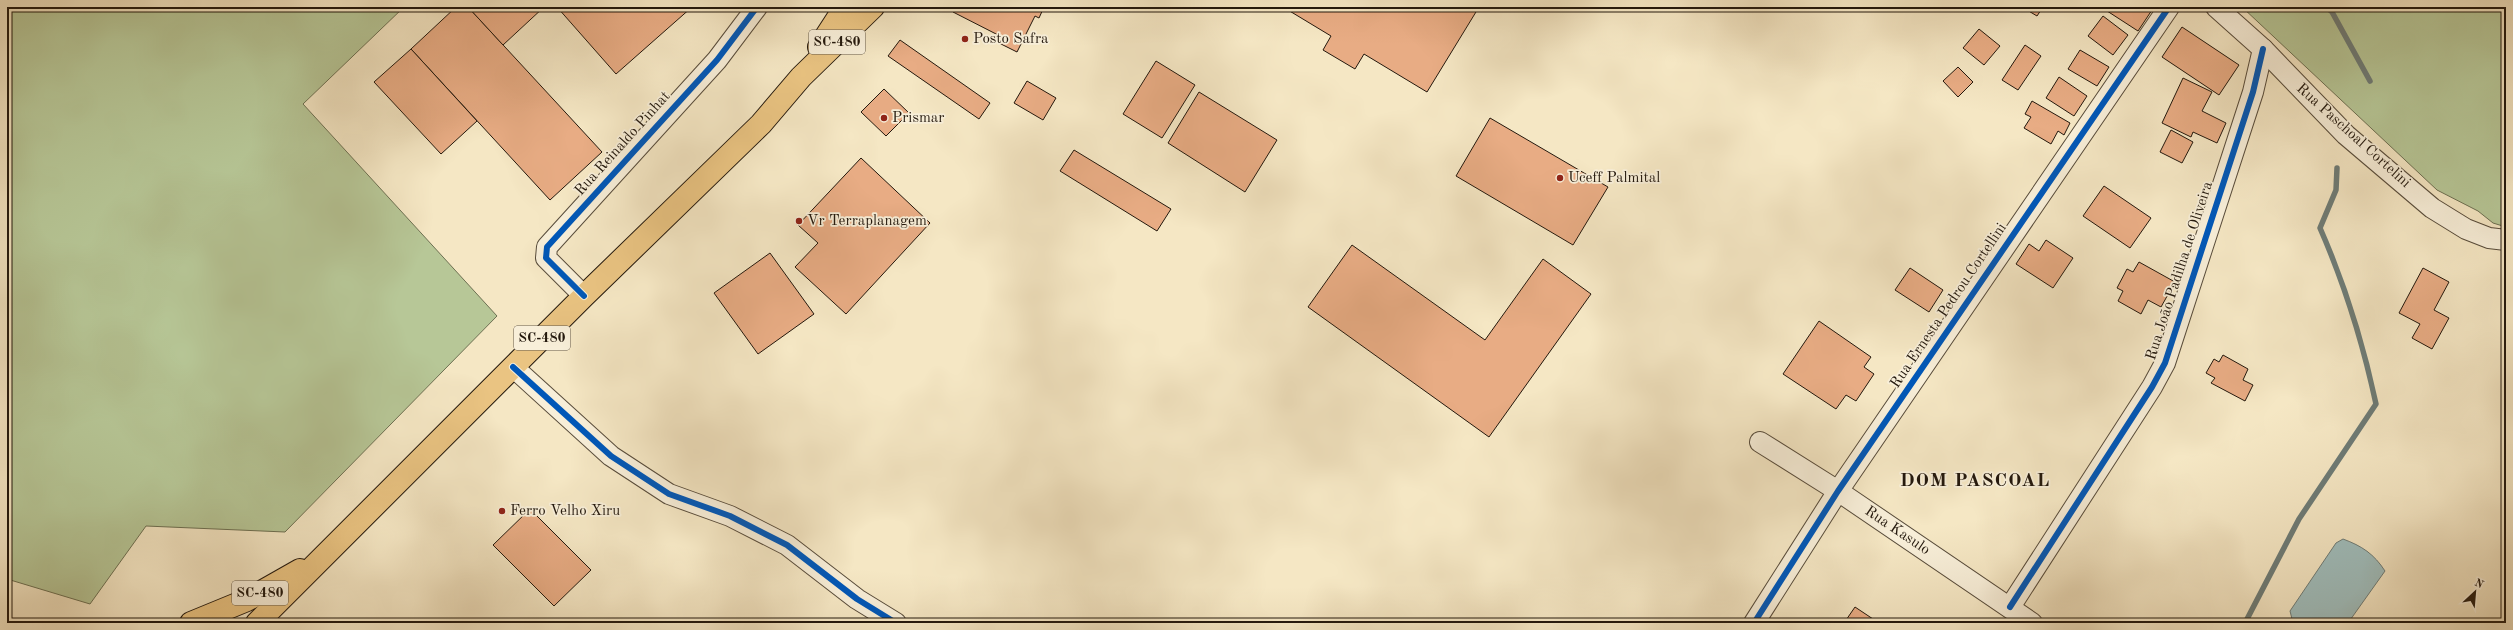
<svg xmlns="http://www.w3.org/2000/svg" width="2513" height="630" font-family="'Old Standard TT',serif">
  <style>
    .green { fill: #b7c797; stroke: #6d7052 }
    .water { fill: #a0bebd; stroke: #6e7c77 }
    .lines { fill: none; stroke-linecap: round; stroke-linejoin: round }
    .stream { stroke: #6e7c77; stroke-width: 5.5 }
    .building { fill: #e8ac84; stroke: #23180d }
    .minor-casing { stroke: #584c3b; stroke-width: 22 }
    .primary-casing { stroke: #23180d; stroke-width: 24 }
    .minor { stroke: #f8efd9; stroke-width: 20 }
    .primary { stroke: #eac482; stroke-width: 22 }
    .cycleway-casing { stroke: #f8efd9; stroke-width: 8 }
    .cycleway { stroke: #0057b8; stroke-width: 6 }
    .poi-dot { fill: #8f2418; stroke: #f8efd9; stroke-width: 1.5 }
    .labels { text-anchor: middle; dominant-baseline: central; stroke-width: 3.5; stroke-linejoin: round; paint-order: stroke }
    .shield { fill: #f8efd9; stroke: #63584a; stroke-width: 1 }
    .shield-label { font-size: 14px; font-weight: bold; fill: #23180d }
    .poi-label { font-size: 15px; fill: #23180d; stroke: #f8efd9; text-anchor: start }
    .street-label { font-size: 15px; fill: #23180d; stroke: #f8efd9 }
    .district-label { font-size: 19px; font-weight: bold; letter-spacing: 1px; fill: #23180d; stroke: #f8efd9 }
  </style>
  <rect width="100%" height="100%" fill="#f5e7c4"/>
  <filter id="stains"><feTurbulence type="fractalNoise" baseFrequency=".005" numOctaves="4"/><feColorMatrix values="0 0 0 0 .2 0 0 0 0 .09 0 0 0 0 .02 0 0 0 .5 -.17"/></filter>
  <radialGradient id="worn" r=".72"><stop offset=".6" stop-color="#630" stop-opacity="0"/><stop offset="1" stop-color="#630" stop-opacity=".3"/></radialGradient>
  <g class="green">
    <polygon points="7,7 404,7 303,104 497,316 285,532 146,526 90,604 7,579"/>
    <polygon points="2242,7 2506,7 2506,227 2493,223 2478,211 2437,190"/>
  </g>
  <path class="water" d="M2343,539C2362,546 2374,554 2385,571L2348,623H2293L2290,611L2336,543Z"/>
  <g class="lines">
    <g class="stream">
      <polyline points="2326,7 2332,12 2370,81"/>
      <path d="M2245,623L2299,519L2376,404C2363,343 2345,285 2320,228L2336,190L2337,168"/>
    </g>
  </g>
  <g class="building">
    <polygon points="456,7 468,7 602,152 550,200 411,49"/>
    <polygon points="468,7 544,7 503,45"/>
    <polygon points="557,7 692,7 616,74"/>
    <polygon points="956,7 1044,7 1039,18 1035,16 1017,52 997,42 1000,36 953,12"/>
    <polygon points="1283,7 1479,7 1427,92 1364,54 1355,69 1323,50 1331,36"/>
    <polygon points="2022,7 2043,7 2037,16"/>
    <polygon points="2105,7 2154,7 2138,31 2104,9"/>
    <polygon points="2103,16 2128,35 2113,55 2088,36"/>
    <polygon points="2182,27 2239,65 2219,95 2162,57"/>
    <polygon points="1979,29 2000,46 1984,65 1963,48"/>
    <polygon points="900,40 990,103 979,119 888,56"/>
    <polygon points="2025,45 2041,56 2018,90 2002,80"/>
    <polygon points="411,49 477,121 441,154 374,82"/>
    <polygon points="2080,50 2109,67 2097,86 2068,69"/>
    <polygon points="1156,61 1195,85 1162,138 1123,114"/>
    <polygon points="1958,67 1973,82 1958,97 1943,81"/>
    <polygon points="2059,77 2087,96 2074,116 2046,98"/>
    <polygon points="2183,78 2212,92 2202,111 2226,123 2217,143 2193,132 2191,137 2162,123"/>
    <polygon points="1027,81 1056,98 1043,120 1014,103"/>
    <polygon points="884,89 909,113 886,136 861,112"/>
    <polygon points="1199,92 1277,140 1245,192 1168,143"/>
    <polygon points="2032,101 2070,123 2064,135 2058,131 2051,144 2024,128 2031,117 2025,114"/>
    <polygon points="1490,118 1608,187 1573,245 1456,176"/>
    <polygon points="2171,130 2193,142 2182,163 2160,152"/>
    <polygon points="1074,150 1171,209 1157,231 1060,171"/>
    <polygon points="861,158 930,223 846,314 795,267 818,243 798,225"/>
    <polygon points="2104,186 2151,218 2130,248 2083,216"/>
    <polygon points="2046,240 2073,258 2053,288 2016,264 2029,244 2039,251"/>
    <polygon points="1352,245 1485,340 1543,259 1591,294 1489,437 1308,307"/>
    <polygon points="770,253 814,314 758,354 714,293"/>
    <polygon points="2139,262 2175,282 2161,307 2148,300 2141,314 2118,301 2123,291 2117,288 2127,269 2133,272"/>
    <polygon points="1910,268 1943,290 1929,312 1895,290"/>
    <polygon points="2423,268 2449,282 2434,310 2449,318 2432,349 2412,338 2420,324 2399,313"/>
    <polygon points="1819,321 1871,357 1864,367 1874,374 1856,401 1846,395 1836,409 1783,374"/>
    <polygon points="2223,355 2248,369 2243,380 2253,385 2245,401 2211,383 2215,378 2206,373 2214,359 2219,362"/>
    <polygon points="530,509 591,570 554,606 493,545"/>
    <polygon points="1855,607 1879,623 1844,623"/>
  </g>
  <g class="lines">
    <defs>
      <g id="minor">
        <polyline points="2216,7 2263,49 2346,135 2432,208 2466,229 2489,238 2506,240"/>
        <polyline points="584,296 546,258 547,247 717,60 757,7"/>
        <polyline points="513,367 611,456 669,494 730,516 787,545 857,599 896,623"/>
        <polyline points="1760,442 1838,491 2032,623"/>
        <polyline points="2010,607 2152,387 2165,363 2253,92 2263,49"/>
        <polyline points="1754,623 1838,491 2169,7"/>
      </g>
      <g id="primary">
        <polyline points="819,47 845,7"/>
        <polyline points="191,623 247,600 300,570"/>
        <polyline points="257,623 584,296 761,124 801,77 873,7"/>
      </g>
    </defs>
    <use href="#minor" class="minor-casing"/>
    <use href="#primary" class="primary-casing"/>
    <use href="#minor" class="minor"/>
    <use href="#primary" class="primary"/>
    <defs>
      <g id="cycleway">
        <polyline points="584,296 546,258 547,247 717,60 757,7"/>
        <polyline points="513,367 611,456 669,494 730,516 787,545 857,599 896,623"/>
        <polyline points="2010,607 2152,387 2165,363 2253,92 2263,49"/>
        <polyline points="1754,623 1838,491 2169,7"/>
      </g>
    </defs>
    <use href="#cycleway" class="cycleway-casing"/>
    <use href="#cycleway" class="cycleway"/>
  </g>
  <g class="poi-dot">
    <circle cx="965" cy="39" r="4"/>
    <circle cx="884" cy="118" r="4"/>
    <circle cx="1560" cy="178" r="4"/>
    <circle cx="799" cy="221" r="4"/>
    <circle cx="502" cy="511" r="4"/>
  </g>
  <g class="labels">
    <g class="shield">
      <rect x="809" y="30" width="56" height="24" rx="3"/>
      <rect x="514" y="326" width="56" height="24" rx="3"/>
      <rect x="232" y="581" width="56" height="24" rx="3"/>
    </g>
    <g class="shield-label">
      <text x="837" y="42">SC-480</text>
      <text x="542" y="338">SC-480</text>
      <text x="260" y="593">SC-480</text>
    </g>
    <g class="poi-label">
      <text x="973" y="39">Posto Safra</text>
      <text x="892" y="118">Prismar</text>
      <text x="1568" y="178">Uceff Palmital</text>
      <text x="807" y="221">Vr Terraplanagem</text>
      <text x="510" y="511">Ferro Velho Xiru</text>
    </g>
    <g class="street-label">
      <text transform="translate(2353 136) rotate(42)">Rua Paschoal Cortelini</text>
      <text transform="translate(623 144) rotate(-48)">Rua Reinaldo Pinhat</text>
      <text transform="translate(2180 271) rotate(-72)">Rua João Padilha de Oliveira</text>
      <text transform="translate(1949 306) rotate(-56)">Rua Ernesta Pedrou Cortellini</text>
      <text transform="translate(1897 531) rotate(34)">Rua Kasulo</text>
    </g>
    <g class="district-label">
      <text x="1975" y="481">DOM PASCOAL</text>
    </g>
  </g>
  <rect width="2513" height="630" fill="none" stroke="#f5e7c4" stroke-width="24"/>
  <rect x="8" y="8" width="2497" height="614" fill="none" stroke="#23180d" stroke-width="2"/>
  <rect x="12" y="12" width="2489" height="606" fill="none" stroke="#23180d"/>
  <g transform="translate(2475 592) rotate(26)" stroke="#f8efd9" stroke-width="3" paint-order="stroke">
  <path d="M0-3L7 15L0 10L-7 15Z" fill="#23180d"/>
  <text y="-6" font-size="11" font-weight="bold" text-anchor="middle" fill="#23180d">N</text>
  </g>
  <rect width="100%" height="100%" filter="url(#stains)"/>
  <rect width="100%" height="100%" fill="url(#worn)"/>
</svg>
